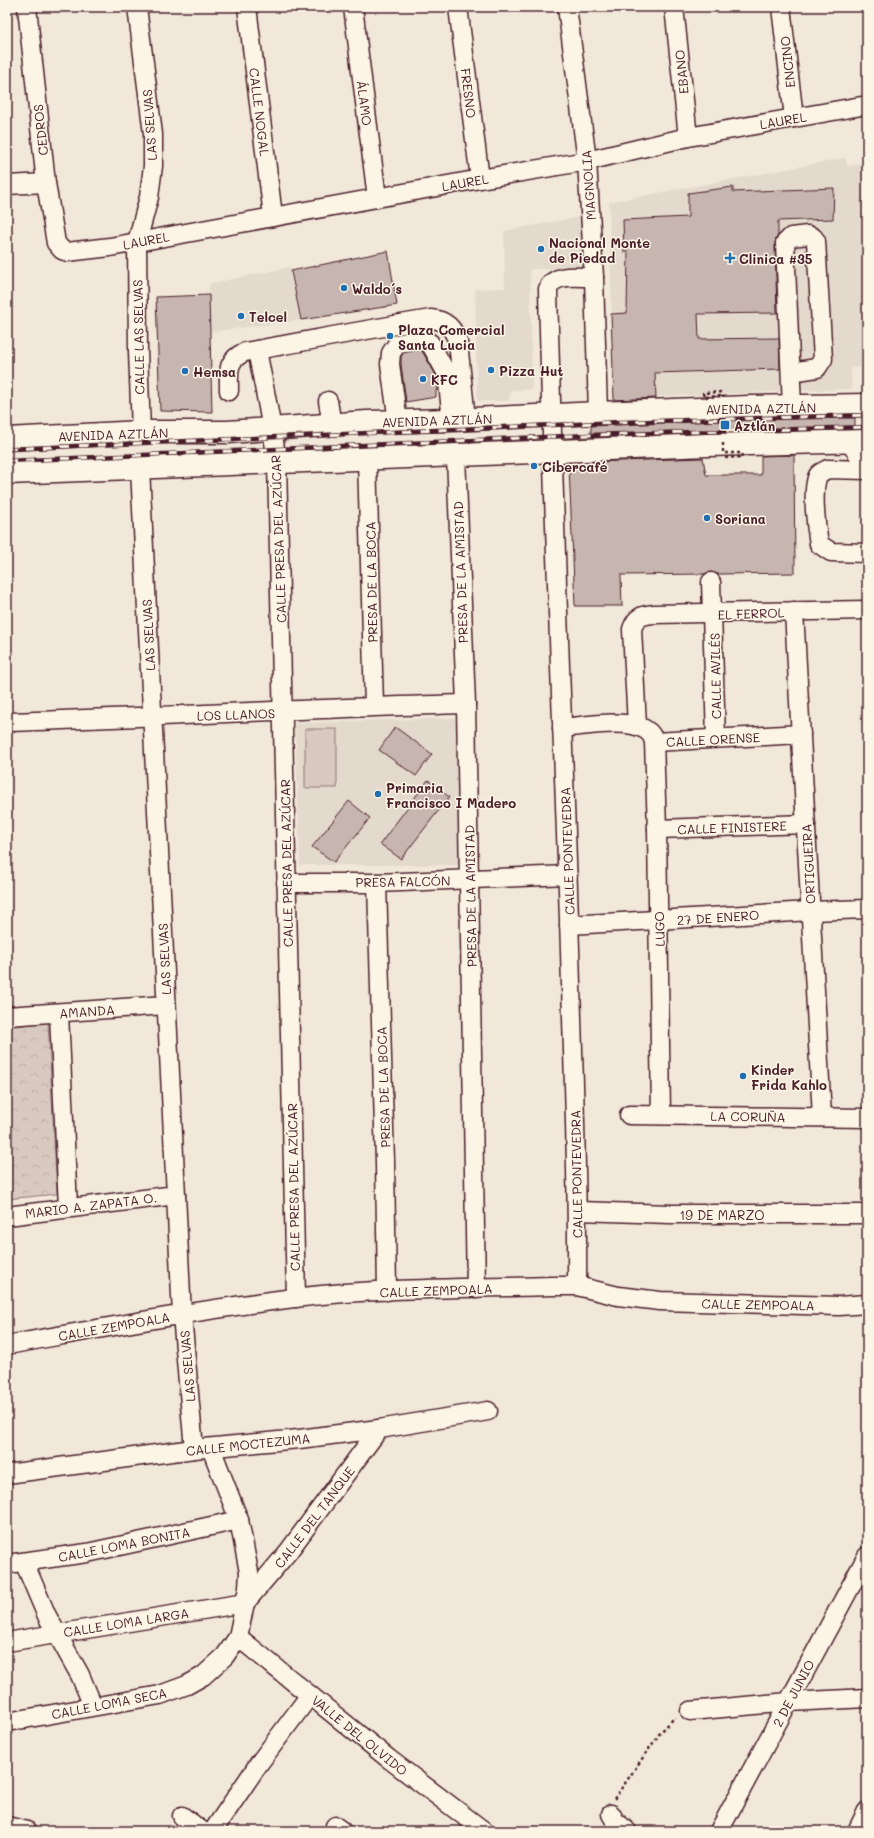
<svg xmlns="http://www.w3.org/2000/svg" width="874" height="1838" font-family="Mali,sans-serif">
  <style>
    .built { fill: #e4d9cd }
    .park { fill: url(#park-crowns); stroke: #917476 }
    .pitch { fill: #d8cac0; stroke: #917476 }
    .building { fill: #c7b6af; stroke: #4a1f2b }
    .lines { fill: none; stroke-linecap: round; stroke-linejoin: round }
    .minor-casing { stroke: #4a1f2b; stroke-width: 21 }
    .major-casing { stroke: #4a1f2b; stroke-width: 25 }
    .path { stroke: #4a1f2b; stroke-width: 2.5; stroke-dasharray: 3 3; stroke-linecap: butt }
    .minor { stroke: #fcf5e5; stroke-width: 18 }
    .major { stroke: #fcf5e5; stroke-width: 22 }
    .rail-casing { stroke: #4a1f2b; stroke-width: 4.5 }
    .rail { stroke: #fcf5e5; stroke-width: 3; stroke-dasharray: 9; stroke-linecap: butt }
    .path-bridge { stroke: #4a1f2b; stroke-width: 2.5; stroke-dasharray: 3 3; stroke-linecap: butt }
    .poi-dot { fill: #1f6fb2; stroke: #fcf5e5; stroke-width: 1.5 }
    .labels { text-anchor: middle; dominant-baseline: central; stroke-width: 3; stroke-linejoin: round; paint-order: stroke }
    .street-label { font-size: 13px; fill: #4a1f2b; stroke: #fcf5e5 }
    .poi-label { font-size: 13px; font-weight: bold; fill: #4a1f2b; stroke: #fcf5e5; text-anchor: start }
  </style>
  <defs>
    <pattern id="park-crowns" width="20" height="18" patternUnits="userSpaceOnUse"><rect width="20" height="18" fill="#d8cac0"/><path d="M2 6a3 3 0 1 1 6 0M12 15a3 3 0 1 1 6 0" fill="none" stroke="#bbada5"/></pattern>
  </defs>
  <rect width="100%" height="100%" fill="#f1e8da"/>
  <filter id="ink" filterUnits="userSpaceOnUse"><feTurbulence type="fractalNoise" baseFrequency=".025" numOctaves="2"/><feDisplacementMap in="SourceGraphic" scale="8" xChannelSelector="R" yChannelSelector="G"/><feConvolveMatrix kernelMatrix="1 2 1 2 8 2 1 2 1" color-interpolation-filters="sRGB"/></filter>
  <g filter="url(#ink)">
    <g class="built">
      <polygon points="845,158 848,166 867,163 867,366 851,368 852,389 614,398 609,202"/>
      <polygon points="584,216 584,269 530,269 532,389 510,390 509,401 477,401 475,289 505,288 504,231"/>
      <polygon points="290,267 301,320 210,332 209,284"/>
      <polygon points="456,718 460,865 300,865 295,723"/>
    </g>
    <polygon class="park" points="48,1022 57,1194 7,1199 7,1027"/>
    <rect class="pitch" x="305" y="729" width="32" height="59"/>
    <g class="building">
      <polygon points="733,187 733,192 834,188 833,219 778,221 778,235 775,243 777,313 698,314 699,339 779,338 780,369 655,373 656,398 614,400 611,314 627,313 628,252 624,252 623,220 688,217 688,193"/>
      <polygon points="388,251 397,305 301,320 291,271"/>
      <polygon points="209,295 212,412 160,411 156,297"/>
      <polygon points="417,350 422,351 437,377 438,389 436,390 436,397 406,402 401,364 401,357 403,353"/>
      <polygon points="855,418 855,429 591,437 591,426 749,420"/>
      <polygon points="794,455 795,573 717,574 711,572 704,574 621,575 622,606 575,606 569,467 592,467 592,462 703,458 706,475 761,475 761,456"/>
      <polygon points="395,727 432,754 416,776 379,750"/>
      <polygon points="428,780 449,797 401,859 380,844"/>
      <polygon points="349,801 370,818 334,862 312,847"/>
    </g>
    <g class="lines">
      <defs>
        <g id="minor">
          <polyline points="27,7 46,183 56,243 62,250 67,252 110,247 480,179 587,161 688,137 867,105"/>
          <polyline points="137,7 153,134 153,166 149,197 137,242 138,351 141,432"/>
          <polyline points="247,7 273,216"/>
          <polyline points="353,7 377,198"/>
          <polyline points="458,7 480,179"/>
          <polyline points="567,7 587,161 594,277 598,413"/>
          <polyline points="674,7 688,137"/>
          <polyline points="781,7 794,118"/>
          <polyline points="7,185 46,183"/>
          <path d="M257,350C264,387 272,424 277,462L296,1298"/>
          <polyline points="791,372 817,368 823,359 816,241 813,237 808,235 791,237 785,243 792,407"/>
          <path d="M229,391C229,372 226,360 245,352C307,341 369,329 431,319C446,320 453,328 458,342L466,419"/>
          <polyline points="328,401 332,425"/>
          <polyline points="398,422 390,364 391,353 397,344 416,340 424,340 430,343 447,374 452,420"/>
          <polyline points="849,442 867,466"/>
          <polyline points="456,456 466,704 476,1288"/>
          <polyline points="367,458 374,706"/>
          <polyline points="140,468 176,1195 182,1315 194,1449"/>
          <path d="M867,470L828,469C824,471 818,473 817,478C812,494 816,527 819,544L831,552L867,553"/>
          <polyline points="711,582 716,738"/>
          <polyline points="794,611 822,1117"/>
          <path d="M7,722C160,717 313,708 466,704"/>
          <path d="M637,726L632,629C636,617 642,615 654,614L867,610"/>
          <path d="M562,728C584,726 628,718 646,730C651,733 653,737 654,742L657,829L661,1115"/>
          <polyline points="654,742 801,734"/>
          <polyline points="657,829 806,824"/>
          <polyline points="286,883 377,883 568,875"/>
          <polyline points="377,883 385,1162 387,1291"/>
          <polyline points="569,925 811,911 867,909"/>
          <polyline points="59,1014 68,1207"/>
          <polyline points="7,1016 166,1005"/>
          <polyline points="629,1115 867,1118"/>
          <polyline points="578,1211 670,1214 867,1214"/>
          <polyline points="7,1216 176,1195"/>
          <path d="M577,1286C578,1174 573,1062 570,950C563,730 553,509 548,289C554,272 579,278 594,277"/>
          <path d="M7,1345C103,1328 198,1310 294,1298C379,1288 466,1288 552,1286H577L618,1296L660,1301L839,1306L867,1304"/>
          <polyline points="7,1474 194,1449 299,1439 379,1429 488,1411"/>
          <polyline points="24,1562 47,1616 80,1675 93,1706"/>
          <polyline points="7,1564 87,1553 239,1520"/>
          <polyline points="238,1637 389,1759 484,1831"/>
          <polyline points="7,1642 245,1603 288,1552 379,1429"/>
          <polyline points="690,1711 789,1702 867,1698"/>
          <polyline points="7,1722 160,1695 187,1685 203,1676 225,1656 238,1637 248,1588 249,1572 239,1520 211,1448"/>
          <polyline points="611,1814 615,1821 627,1831"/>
          <polyline points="182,1816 202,1831"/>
          <polyline points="7,1826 27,1831"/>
          <polyline points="335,1826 342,1831"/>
          <polyline points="213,1831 260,1762 310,1695"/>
          <polyline points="719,1831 867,1556"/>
          <polyline points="857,1831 867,1811"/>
        </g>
        <g id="major">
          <polyline points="7,439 141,432 228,432 367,422 452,420 598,413 749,407 867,405"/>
          <polyline points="7,473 707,445 867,441"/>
        </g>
      </defs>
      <use href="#minor" class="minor-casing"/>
      <use href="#major" class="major-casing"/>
      <polyline class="path" points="614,1799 660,1733 675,1717"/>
      <use href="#minor" class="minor"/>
      <use href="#major" class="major"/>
      <defs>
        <g id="rail">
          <polyline points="7,449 620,422 867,415"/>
          <polyline points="7,461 589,435 867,427"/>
        </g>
      </defs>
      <use href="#rail" class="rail-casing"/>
      <use href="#rail" class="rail"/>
      <g class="path-bridge">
        <polyline points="721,392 703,393 704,397 722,396"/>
        <polyline points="723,443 723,453 742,453 743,457 724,458"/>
      </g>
    </g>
  </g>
  <g class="poi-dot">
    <circle cx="541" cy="249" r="4"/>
    <path d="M728 252h4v4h4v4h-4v4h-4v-4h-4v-4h4z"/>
    <circle cx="344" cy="288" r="4"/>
    <circle cx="241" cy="316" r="4"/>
    <circle cx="390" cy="336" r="4"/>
    <circle cx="491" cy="370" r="4"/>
    <circle cx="185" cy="371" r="4"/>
    <circle cx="423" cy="379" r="4"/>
    <rect x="720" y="420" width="10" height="10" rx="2"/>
    <circle cx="534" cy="466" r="4"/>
    <circle cx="707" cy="518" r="4"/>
    <circle cx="378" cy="794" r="4"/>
    <circle cx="743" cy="1076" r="4"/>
  </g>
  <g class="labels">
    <g class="street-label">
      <text transform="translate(787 62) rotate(-96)">ENCINO</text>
      <text transform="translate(681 72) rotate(-96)">EBANO</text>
      <text transform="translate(469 93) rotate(83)">FRESNO</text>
      <text transform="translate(365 103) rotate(83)">ÁLAMO</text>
      <text transform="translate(260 112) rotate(83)">CALLE NOGAL</text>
      <text transform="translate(783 120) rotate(-10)">LAUREL</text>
      <text transform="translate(149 125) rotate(-94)">LAS SELVAS</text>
      <text transform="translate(40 130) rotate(-96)">CEDROS</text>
      <text transform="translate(465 182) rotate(-10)">LAUREL</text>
      <text transform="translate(588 185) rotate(-94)">MAGNOLIA</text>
      <text transform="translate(146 240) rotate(-11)">LAUREL</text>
      <text transform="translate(138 337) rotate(-91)">CALLE LAS SELVAS</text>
      <text transform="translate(761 408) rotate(-1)">AVENIDA AZTLÁN</text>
      <text transform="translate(437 420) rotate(-2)">AVENIDA AZTLÁN</text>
      <text transform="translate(113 434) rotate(-2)">AVENIDA AZTLÁN</text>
      <text transform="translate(278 539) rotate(-92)">CALLE PRESA DEL AZÚCAR</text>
      <text transform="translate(460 572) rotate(-92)">PRESA DE LA AMISTAD</text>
      <text transform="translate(371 582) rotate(-91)">PRESA DE LA BOCA</text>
      <text transform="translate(751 613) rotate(-2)">EL FERROL</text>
      <text transform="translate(148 635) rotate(-93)">LAS SELVAS</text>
      <text transform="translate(715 676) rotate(-91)">CALLE AVILÉS</text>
      <text transform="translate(236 714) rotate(-2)">LOS LLANOS</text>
      <text transform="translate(713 739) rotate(-3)">CALLE ORENSE</text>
      <text transform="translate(732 827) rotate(-2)">CALLE FINISTERE</text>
      <text transform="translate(567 851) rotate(-92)">CALLE PONTEVEDRA</text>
      <text transform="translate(286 863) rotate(-91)">CALLE PRESA DEL AZÚCAR</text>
      <text transform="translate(808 864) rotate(-93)">ORTIGUEIRA</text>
      <text transform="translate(403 881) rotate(-1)">PRESA FALCÓN</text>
      <text transform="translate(470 896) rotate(-91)">PRESA DE LA AMISTAD</text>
      <text transform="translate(718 917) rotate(-4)">27 DE ENERO</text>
      <text transform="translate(659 929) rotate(-91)">LUGO</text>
      <text transform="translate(164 959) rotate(-93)">LAS SELVAS</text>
      <text transform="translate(87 1011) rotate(-4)">AMANDA</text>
      <text transform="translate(383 1087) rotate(-92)">PRESA DE LA BOCA</text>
      <text transform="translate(748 1116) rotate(1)">LA CORUÑA</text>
      <text transform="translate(576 1174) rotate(-91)">CALLE PONTEVEDRA</text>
      <text transform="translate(293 1187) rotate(-91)">CALLE PRESA DEL AZÚCAR</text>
      <text transform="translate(91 1205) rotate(-7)">MARIO A. ZAPATA O.</text>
      <text x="722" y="1214">19 DE MARZO</text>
      <text transform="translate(436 1290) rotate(-2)">CALLE ZEMPOALA</text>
      <text transform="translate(758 1304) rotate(1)">CALLE ZEMPOALA</text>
      <text transform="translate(114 1326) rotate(-10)">CALLE ZEMPOALA</text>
      <text transform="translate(187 1366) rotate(-95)">LAS SELVAS</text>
      <text transform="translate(248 1444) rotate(-6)">CALLE MOCTEZUMA</text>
      <text transform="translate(314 1517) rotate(-53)">CALLE DEL TANQUE</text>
      <text transform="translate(124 1544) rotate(-11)">CALLE LOMA BONITA</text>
      <text transform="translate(126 1622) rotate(-9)">CALLE LOMA LARGA</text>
      <text transform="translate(793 1693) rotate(-62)">2 DE JUNIO</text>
      <text transform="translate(109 1703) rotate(-11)">CALLE LOMA SECA</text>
      <text transform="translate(360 1735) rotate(39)">VALLE DEL OLVIDO</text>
    </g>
    <g class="poi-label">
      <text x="549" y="242">Nacional Monte<tspan x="549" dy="15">de Piedad</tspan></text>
      <text x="739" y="258">Clinica #35</text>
      <text x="352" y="288">Waldo´s</text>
      <text x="249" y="316">Telcel</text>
      <text x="398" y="329">Plaza Comercial<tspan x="398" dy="15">Santa Lucia</tspan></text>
      <text x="499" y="370">Pizza Hut</text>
      <text x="193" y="371">Hemsa</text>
      <text x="431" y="379">KFC</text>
      <text x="734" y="425">Aztlán</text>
      <text x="542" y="466">Cibercafé</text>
      <text x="715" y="518">Soriana</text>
      <text x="386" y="787">Primaria<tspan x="386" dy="15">Francisco I Madero</tspan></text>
      <text x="751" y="1069">Kinder<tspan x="751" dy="15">Frida Kahlo</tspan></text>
    </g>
  </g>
  <rect width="874" height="1838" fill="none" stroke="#fcf5e5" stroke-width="24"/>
  <rect x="12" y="12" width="850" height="1814" fill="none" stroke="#4a1f2b" stroke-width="1.5" filter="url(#ink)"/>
</svg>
